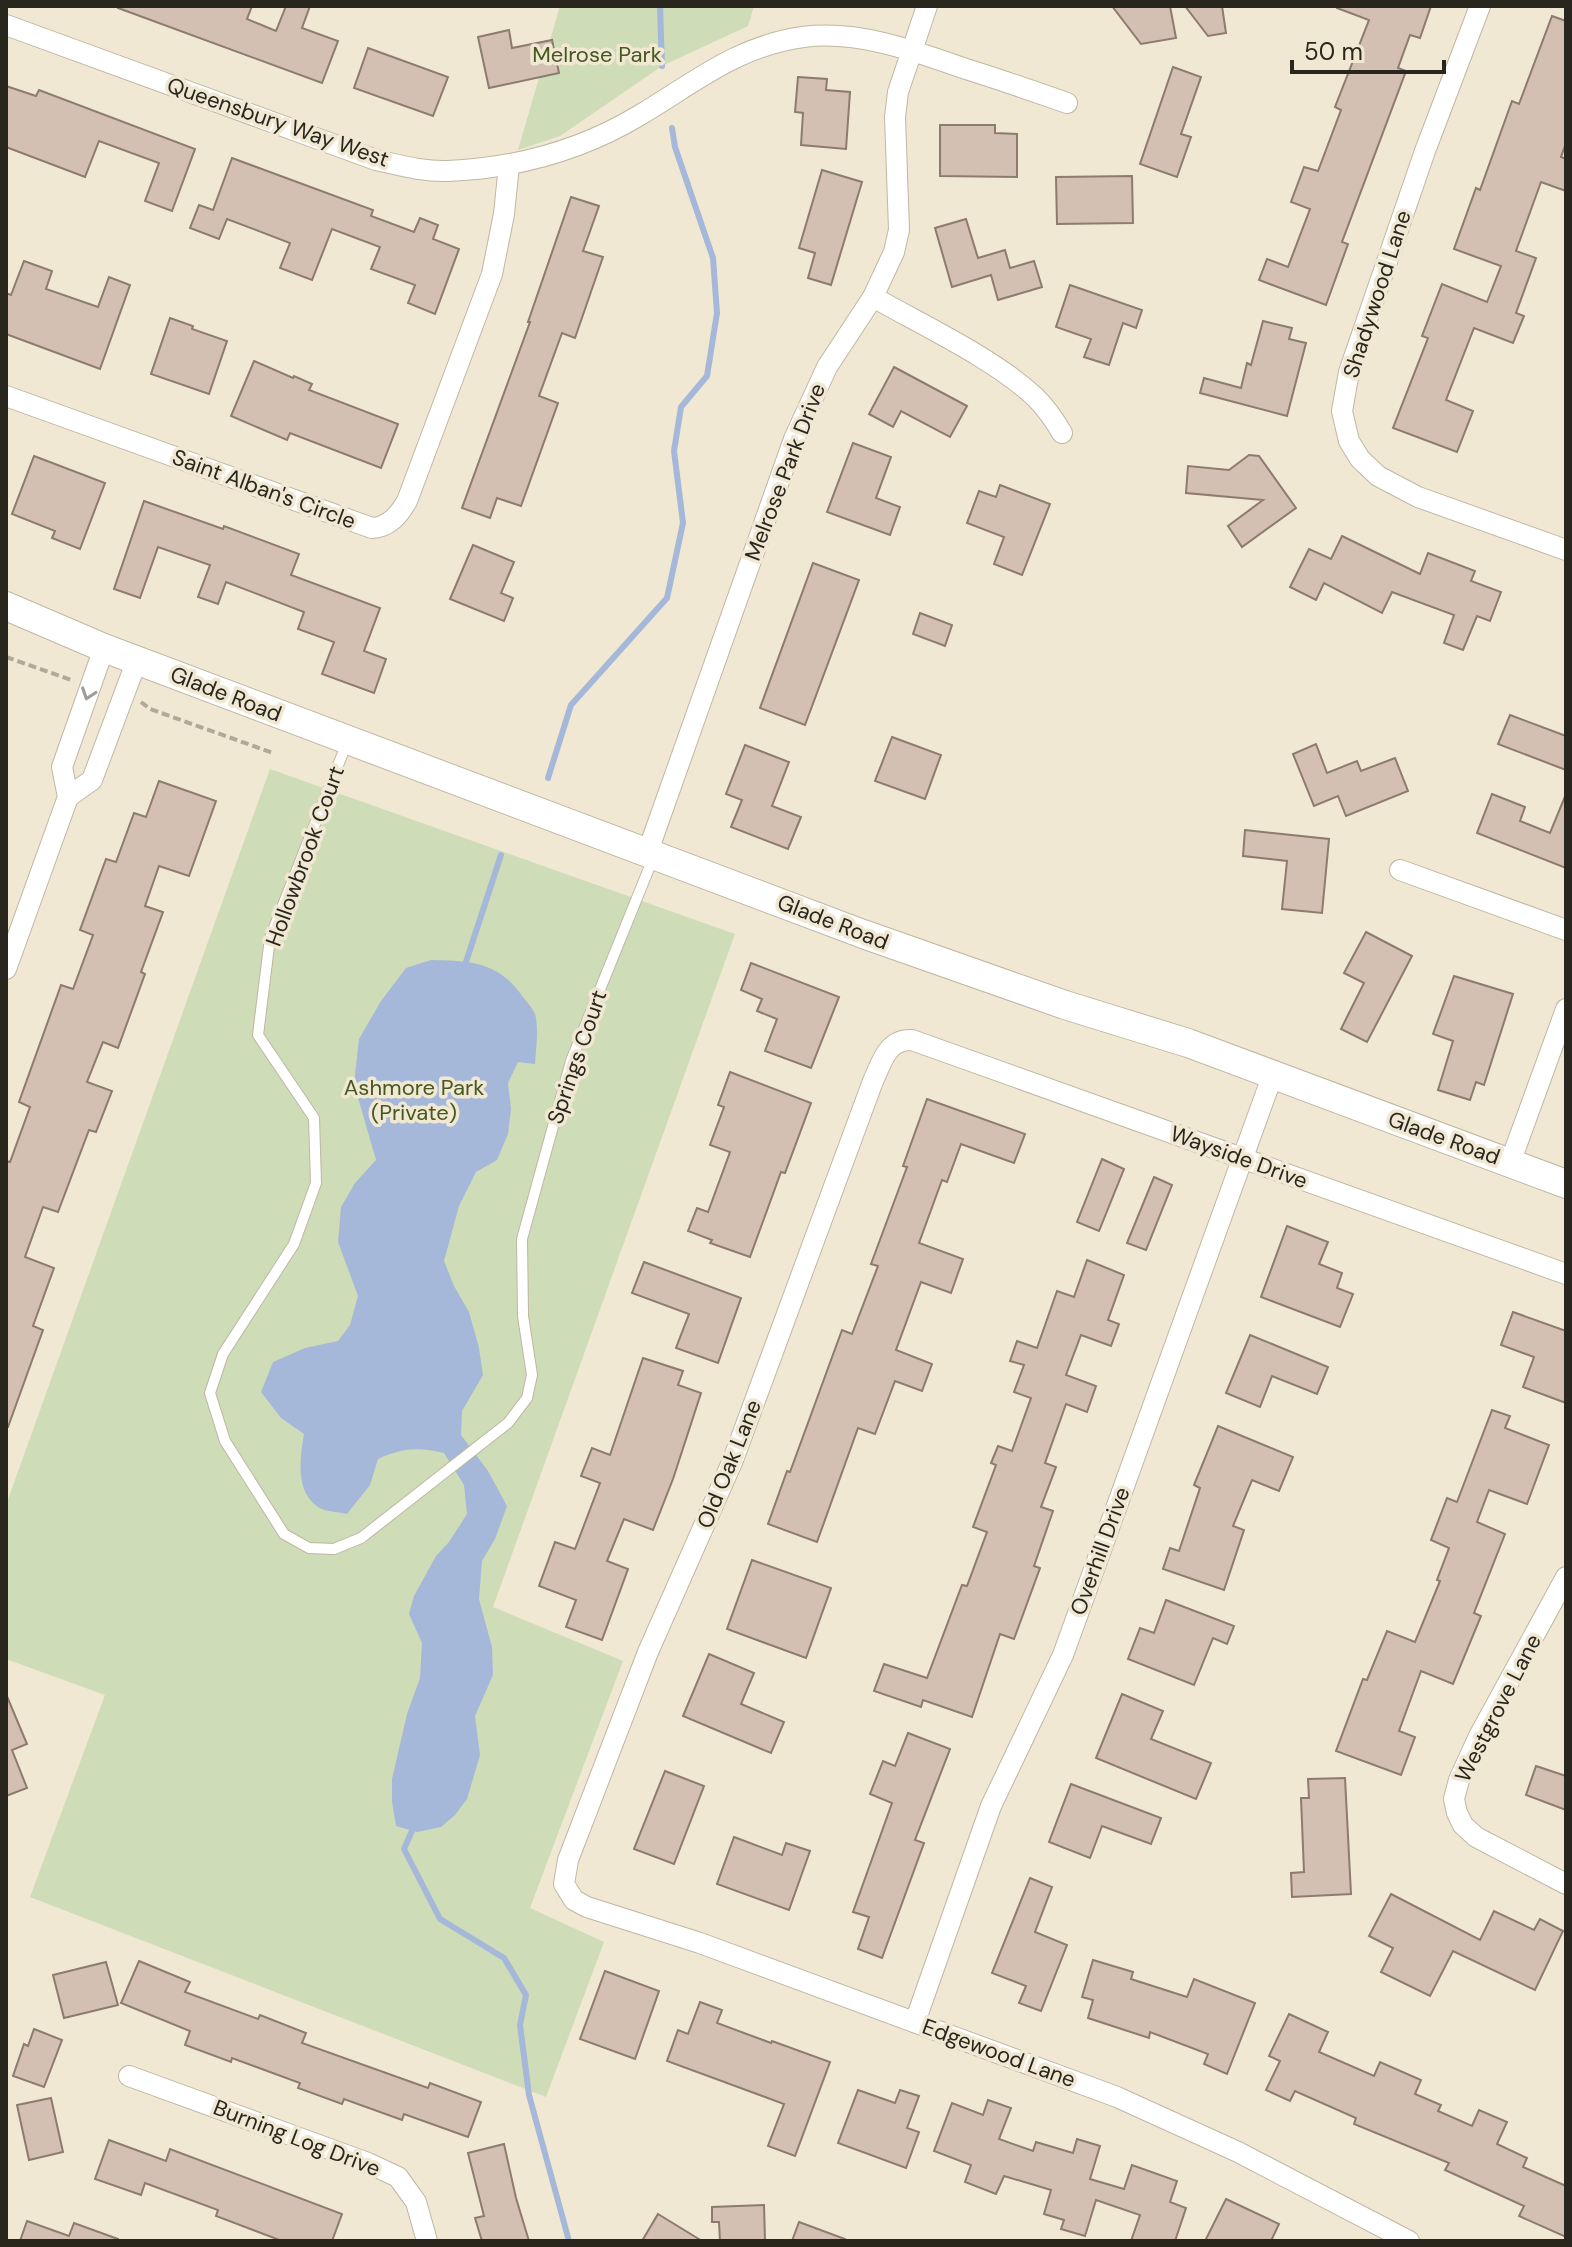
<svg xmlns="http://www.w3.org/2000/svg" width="1572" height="2247" font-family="'DM Sans',sans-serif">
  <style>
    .green { fill: #cedcb7 }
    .water { fill: #a5b8d9 }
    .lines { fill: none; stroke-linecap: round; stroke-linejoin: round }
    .stream { stroke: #a5b8d9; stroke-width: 6 }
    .building { fill: #d3c0b3; stroke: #8c7b6e; stroke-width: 2 }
    .lane-casing { stroke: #c0b7a4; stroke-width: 12 }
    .street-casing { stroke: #c0b7a4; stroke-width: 22 }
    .secondary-casing { stroke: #c0b7a4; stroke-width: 30 }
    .path { stroke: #b0a998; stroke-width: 4; stroke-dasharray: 8 4; stroke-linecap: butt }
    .lane { stroke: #fff; stroke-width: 10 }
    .street { stroke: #fff; stroke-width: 20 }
    .secondary { stroke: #fff; stroke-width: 28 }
    .oneway { stroke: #9f9d9a }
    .labels { text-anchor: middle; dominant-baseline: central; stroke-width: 7; stroke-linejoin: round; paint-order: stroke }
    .park-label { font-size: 22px; fill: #465721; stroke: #f1e8d3 }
    .street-label { font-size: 22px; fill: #29261e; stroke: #f1e8d3 }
  </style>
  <rect width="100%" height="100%" fill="#f1e8d3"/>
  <g class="green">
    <polygon points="560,6 754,6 748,26 662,66 560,136 518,150"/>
    <polygon points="270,769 735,934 493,1607 623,1661 530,1908 604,1942 546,2097 30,1897 105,1695 6,1659 6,1505"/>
  </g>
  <path class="water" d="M431,960C469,961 496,961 520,993C525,1000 532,1007 535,1014C539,1029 536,1048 535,1064L518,1062L508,1083L511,1109L508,1134L497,1160L476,1172L459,1206L444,1261L454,1286L469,1312L479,1348L483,1375L462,1411L461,1435L488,1471L507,1506L495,1539L482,1561L479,1599L492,1647L493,1675L475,1716L480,1755L467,1799L455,1815L441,1827L417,1832L396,1826L392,1802V1779L407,1714L420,1678L422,1643L409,1614L414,1596L436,1556L449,1542L467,1514L464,1485L444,1453C417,1447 403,1448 378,1459L370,1485L347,1514C339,1512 329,1512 322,1509C294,1495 300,1458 304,1434L281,1418L261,1392L273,1362L305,1348L338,1341L350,1325L358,1296L338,1242L341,1207L355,1183L376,1160L354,1084L359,1039L381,1001L406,968Z"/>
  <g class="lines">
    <g class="stream">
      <polyline points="660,6 662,66"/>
      <polyline points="548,778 571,705 667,598 683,523 674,451 681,407 707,376 717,313 713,258 675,147 672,128"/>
      <polyline points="465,965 501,855"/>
      <polyline points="415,1824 404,1849 440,1919 504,1958 526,1995 520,2025 529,2095 569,2241"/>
    </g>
  </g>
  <g class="building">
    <polygon points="118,6 252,6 247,19 276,31 286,6 310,6 302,28 338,41 322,83 118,8"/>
    <polygon points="1112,6 1170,6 1176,38 1141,44"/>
    <polygon points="1185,6 1222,6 1226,33 1208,36"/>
    <polygon points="1337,6 1431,6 1420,38 1410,35 1398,68 1406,71 1342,242 1348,244 1326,305 1259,280 1267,259 1288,267 1310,209 1291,202 1304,167 1318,171 1341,110 1335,107 1369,20 1337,8"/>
    <polygon points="1552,16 1566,21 1566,143 1561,157 1566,159 1566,191 1541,182 1516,251 1536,258 1516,313 1524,316 1513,343 1474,328 1446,400 1473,411 1457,452 1393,428 1428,338 1422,336 1442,284 1487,302 1501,266 1454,249 1476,188 1480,190 1512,101 1519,104"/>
    <polygon points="509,30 512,48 552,40 559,73 489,88 478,37"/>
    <polygon points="368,48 448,77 433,116 354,88"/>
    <polygon points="1173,67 1201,77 1181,134 1191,137 1177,177 1140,164"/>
    <polygon points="798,77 827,79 826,90 850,92 846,149 801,145 803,113 795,112"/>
    <polygon points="6,86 36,96 39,90 195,149 172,211 145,201 159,163 99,141 85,177 6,147"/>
    <polygon points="940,125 995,125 995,133 1017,134 1017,177 940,176"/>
    <polygon points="232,158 373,210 371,216 414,232 420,218 438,225 433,239 459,249 435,314 408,303 415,285 371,269 380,247 332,229 312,280 280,268 290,243 227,219 219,239 190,228 199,205 213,210"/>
    <polygon points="822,170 862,182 831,285 808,278 815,253 799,248"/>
    <polygon points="1132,176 1133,223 1057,224 1056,177"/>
    <polygon points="571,197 599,206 583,251 603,257 575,338 562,333 539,396 558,403 521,506 497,498 490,518 462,508 530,322 528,322"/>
    <polygon points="966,219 978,258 1005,250 1010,268 1034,261 1042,287 998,300 991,275 952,287 935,228"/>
    <polygon points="24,261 52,271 46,289 98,307 109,277 130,285 100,369 6,334 6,293 11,295"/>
    <polygon points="1070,285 1142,310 1136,328 1123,323 1109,365 1084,357 1091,339 1056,327"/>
    <polygon points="170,318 193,326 192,329 227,341 209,394 151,374"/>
    <polygon points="1263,321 1292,328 1289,339 1306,343 1287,416 1200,393 1204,378 1241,388 1247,363 1251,365"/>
    <polygon points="254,361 293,378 294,376 312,384 309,390 398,424 381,468 290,433 287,440 231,416"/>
    <polygon points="894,367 967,406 950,437 901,411 893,427 869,414"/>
    <polygon points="853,443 891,457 876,498 900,507 890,535 827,512"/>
    <polygon points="1249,455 1259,456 1296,508 1242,547 1228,526 1263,500 1186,493 1188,466 1229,470"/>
    <polygon points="34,456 105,483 80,549 52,538 55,531 12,514"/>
    <polygon points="1000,485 1050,504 1022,575 994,564 1004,537 967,523 979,491 996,497"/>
    <polygon points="144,501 223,529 224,526 299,554 291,575 380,608 364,651 386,659 374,693 322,674 334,642 298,629 304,612 226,582 218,604 198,597 210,565 158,547 140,598 114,589"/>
    <polygon points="1342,536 1420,574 1428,553 1475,571 1471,581 1501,592 1490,621 1477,616 1463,650 1444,643 1454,615 1392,592 1382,613 1324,583 1316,600 1290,587 1309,549 1331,559"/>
    <polygon points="473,545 514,562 501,593 513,598 504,621 450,599"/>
    <polygon points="813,563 859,580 805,725 760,708"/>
    <polygon points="920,613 952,625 945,646 913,634"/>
    <polygon points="1510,715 1566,736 1566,770 1498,744"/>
    <polygon points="892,737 941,755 925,799 875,781"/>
    <polygon points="1316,744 1327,773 1357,761 1361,771 1395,758 1408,791 1346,816 1338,796 1314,806 1293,754"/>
    <polygon points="745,745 789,762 772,806 801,817 788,849 731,827 742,800 726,794"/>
    <polygon points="159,781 216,801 189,876 159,866 145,906 163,912 141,972 145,974 118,1048 103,1042 87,1082 112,1091 96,1132 89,1130 58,1212 43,1207 25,1257 54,1268 33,1326 43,1330 8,1427 6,1427 6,1161 10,1162 30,1107 19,1102 61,985 73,989 93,935 80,930 106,859 116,862 134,813 146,817"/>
    <polygon points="1492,794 1525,807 1520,821 1550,833 1566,794 1566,868 1477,833"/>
    <polygon points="1245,830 1329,839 1322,913 1282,909 1287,861 1243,856"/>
    <polygon points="1366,932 1412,956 1367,1042 1341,1029 1364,983 1344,973"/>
    <polygon points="751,963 839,997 811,1068 765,1051 777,1019 757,1011 762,999 741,990"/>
    <polygon points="1454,976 1513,994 1484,1085 1476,1082 1470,1100 1438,1090 1453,1041 1433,1034"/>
    <polygon points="730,1072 811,1103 785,1173 781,1172 750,1257 710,1243 712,1240 688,1231 697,1208 708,1212 730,1152 710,1145 724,1107 718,1105"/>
    <polygon points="927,1099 1025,1134 1014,1163 961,1144 947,1182 942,1180 919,1243 963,1259 951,1293 921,1282 896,1350 932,1364 922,1391 895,1381 875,1434 858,1428 817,1542 768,1524 787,1471 790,1472 842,1330 852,1334 878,1266 871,1264 907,1167 903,1166"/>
    <polygon points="1102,1159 1124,1169 1099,1231 1077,1222"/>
    <polygon points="1154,1177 1172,1185 1146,1250 1127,1243"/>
    <polygon points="1287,1226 1328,1242 1319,1264 1342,1273 1337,1288 1353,1294 1340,1327 1261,1297"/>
    <polygon points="1087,1260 1124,1275 1108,1320 1119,1324 1111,1346 1081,1335 1066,1375 1096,1386 1087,1412 1066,1404 1045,1463 1056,1467 1041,1507 1053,1511 1034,1566 1040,1568 1014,1639 1000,1634 972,1717 923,1700 921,1707 874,1691 884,1664 927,1678 962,1585 967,1586 987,1532 973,1527 996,1465 991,1463 998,1446 1012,1451 1031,1398 1014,1392 1024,1365 1010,1361 1017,1341 1037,1348 1057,1291 1074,1297"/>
    <polygon points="644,1262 741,1298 718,1363 676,1348 689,1314 632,1293"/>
    <polygon points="1513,1312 1566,1331 1566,1403 1523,1387 1534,1357 1501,1345"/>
    <polygon points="1250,1335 1328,1367 1317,1394 1272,1376 1260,1407 1226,1393"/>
    <polygon points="643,1358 683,1371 678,1385 701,1393 673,1479 653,1530 624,1519 607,1561 628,1569 602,1640 566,1627 576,1600 539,1586 555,1542 575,1549 600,1483 581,1476 592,1448 610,1455"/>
    <polygon points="1492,1410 1510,1416 1505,1428 1549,1445 1527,1504 1489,1490 1477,1522 1505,1534 1474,1613 1481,1616 1453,1684 1421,1671 1399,1731 1415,1737 1401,1775 1336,1751 1363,1679 1367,1680 1387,1631 1415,1642 1440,1581 1437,1580 1449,1548 1431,1540 1447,1498 1457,1502"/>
    <polygon points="1218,1426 1293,1457 1279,1491 1252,1480 1233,1526 1244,1530 1224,1590 1163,1569 1170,1548 1179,1551 1200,1488 1194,1485"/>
    <polygon points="752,1560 831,1588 806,1658 727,1629"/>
    <polygon points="1166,1600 1234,1626 1227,1644 1213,1638 1194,1685 1128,1659 1140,1628 1154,1633"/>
    <polygon points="709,1654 754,1673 741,1704 784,1722 771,1753 683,1716"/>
    <polygon points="6,1694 27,1744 12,1750 27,1788 6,1796"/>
    <polygon points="1122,1694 1163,1711 1151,1739 1211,1763 1196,1799 1096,1758"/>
    <polygon points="908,1733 950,1749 915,1840 924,1843 882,1958 858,1949 869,1917 853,1912 892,1803 870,1794 883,1761 895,1766"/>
    <polygon points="1536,1766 1566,1776 1566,1810 1526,1795"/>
    <polygon points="665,1771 704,1786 674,1864 634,1849"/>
    <polygon points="1345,1778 1351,1894 1292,1897 1291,1873 1304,1872 1301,1798 1309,1798 1308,1779"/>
    <polygon points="1071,1784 1161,1818 1151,1844 1102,1826 1090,1858 1049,1842"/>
    <polygon points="734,1837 782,1855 786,1843 810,1851 789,1910 717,1884"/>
    <polygon points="1030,1878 1052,1887 1035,1932 1067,1945 1041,2011 1019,2003 1026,1986 992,1973"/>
    <polygon points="1391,1894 1480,1940 1494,1911 1534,1930 1540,1919 1563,1931 1535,1990 1453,1951 1430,1996 1381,1972 1393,1948 1369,1936"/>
    <polygon points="1093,1960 1133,1972 1131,1979 1187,1997 1194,1979 1255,2003 1227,2074 1204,2064 1208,2054 1150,2032 1149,2038 1088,2018 1093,2000 1082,1997"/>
    <polygon points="139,1961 190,1982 185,1992 258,2019 260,2015 306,2033 302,2043 428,2088 430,2083 481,2102 468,2137 404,2114 402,2120 344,2099 342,2104 298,2088 300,2083 232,2058 231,2062 185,2045 190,2031 121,2003"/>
    <polygon points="106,1962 118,2005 64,2018 53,1975"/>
    <polygon points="605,1971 659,1991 635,2059 580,2039"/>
    <polygon points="700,2002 722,2010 717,2023 771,2043 772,2041 830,2062 795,2156 768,2146 784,2104 667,2061 678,2030 688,2034"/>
    <polygon points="1289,2014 1328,2032 1319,2052 1374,2076 1380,2062 1421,2080 1415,2094 1441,2105 1438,2111 1472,2126 1479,2110 1507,2122 1497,2144 1527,2158 1523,2167 1566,2186 1566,2237 1519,2216 1524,2206 1445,2170 1449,2163 1354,2124 1356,2118 1295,2091 1290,2101 1266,2090 1280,2061 1269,2056"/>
    <polygon points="34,2029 62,2040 44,2087 13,2076 24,2044 28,2046"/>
    <polygon points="858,2090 895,2103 900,2090 919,2096 907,2128 919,2132 906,2168 838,2143"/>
    <polygon points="51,2098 63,2152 29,2160 17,2105"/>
    <polygon points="988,2100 1011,2108 999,2139 1033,2151 1036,2142 1073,2153 1077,2139 1100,2146 1090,2179 1124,2189 1132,2165 1177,2181 1170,2202 1186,2208 1175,2241 1131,2241 1140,2215 1096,2200 1085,2236 1061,2229 1064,2220 1044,2214 1051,2190 1004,2176 996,2194 965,2182 971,2165 934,2151 952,2103 983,2115"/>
    <polygon points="109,2140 166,2161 170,2149 342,2214 332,2241 282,2241 216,2216 218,2210 145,2183 141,2195 95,2179"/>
    <polygon points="504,2144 516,2198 529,2241 482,2241 475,2218 484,2216 468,2153"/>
    <polygon points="1226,2199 1279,2224 1271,2241 1205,2241"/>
    <polygon points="764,2205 765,2241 720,2241 719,2222 712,2222 712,2207"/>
    <polygon points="658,2214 702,2241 642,2241"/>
    <polygon points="27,2221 69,2236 74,2223 118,2239 118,2241 20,2241"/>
    <polygon points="799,2222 845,2239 844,2241 792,2241"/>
  </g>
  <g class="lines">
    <defs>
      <polyline id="lane" points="348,740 270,938 258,1035 314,1118 316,1183 294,1244 223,1354 210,1393 225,1441 284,1534 309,1548 334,1549 361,1538 508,1423 527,1398 532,1375 523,1316 522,1239 571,1061 654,856"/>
      <g id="street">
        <polyline points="1480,6 1425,151 1349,372 1342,411 1349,441 1360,459 1378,476 1418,497 1566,550"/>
        <path d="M6,25L376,160C399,165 424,172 448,171C515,168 582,150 640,115C694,83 737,46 803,37C857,30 912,50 963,68C998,79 1033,91 1067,103"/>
        <path d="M873,297C924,326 995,359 1036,398C1047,409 1055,421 1062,433"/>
        <path d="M6,396L372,528C389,527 399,515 407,501L492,274L504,214L509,165"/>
        <polyline points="68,797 92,780 137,660"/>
        <polyline points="648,851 794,439 827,367 873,297 894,252 899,230 895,117 898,92 927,6"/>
        <polyline points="1400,870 1566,930"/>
        <polyline points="6,969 68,797 62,767 104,648"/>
        <polyline points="1510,1163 1566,1009"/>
        <polyline points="1566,1577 1479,1736 1459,1780 1454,1799 1457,1813 1463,1825 1476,1837 1566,1884"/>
        <polyline points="915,2022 991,1806 1063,1655 1273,1074"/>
        <polyline points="129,2076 368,2163 398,2177 416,2202 427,2241"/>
        <path d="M1409,2241L1238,2152L1117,2097L700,1943L587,1907L574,1900L564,1884L568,1860L648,1652L733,1460L873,1081C882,1062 887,1039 912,1040L1566,1274"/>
      </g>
      <polyline id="secondary" points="6,606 104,648 863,934 1065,1005 1188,1043 1566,1184"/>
    </defs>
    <use href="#lane" class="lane-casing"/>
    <use href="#street" class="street-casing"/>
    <use href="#secondary" class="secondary-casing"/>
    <g class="path">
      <polyline points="6,657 74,681"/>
      <polyline points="141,702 150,709 273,753"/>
    </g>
    <use href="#lane" class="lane"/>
    <use href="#street" class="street"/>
    <use href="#secondary" class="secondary"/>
  </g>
  <defs><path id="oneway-chevron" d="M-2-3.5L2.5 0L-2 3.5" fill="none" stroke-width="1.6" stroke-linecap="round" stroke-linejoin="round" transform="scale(2)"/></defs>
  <use class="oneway" href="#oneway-chevron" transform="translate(88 694) rotate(109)"/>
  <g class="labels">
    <g class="park-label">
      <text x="597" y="54">Melrose Park</text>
      <text x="414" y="1087">Ashmore Park<tspan x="414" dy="25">(Private)</tspan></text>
    </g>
    <g class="street-label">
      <text transform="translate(278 122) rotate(19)">Queensbury Way West</text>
      <text transform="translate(1377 294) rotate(-72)">Shadywood Lane</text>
      <text transform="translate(785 472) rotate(-69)">Melrose Park Drive</text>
      <text transform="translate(264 489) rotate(20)">Saint Alban's Circle</text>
      <text transform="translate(226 694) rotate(21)">Glade Road</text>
      <text transform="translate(305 856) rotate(-70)">Hollowbrook Court</text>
      <text transform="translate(833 922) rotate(21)">Glade Road</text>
      <text transform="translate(577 1057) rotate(-71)">Springs Court</text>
      <text transform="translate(1444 1138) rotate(20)">Glade Road</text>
      <text transform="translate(1239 1157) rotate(20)">Wayside Drive</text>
      <text transform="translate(729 1464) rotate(-68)">Old Oak Lane</text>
      <text transform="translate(1100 1551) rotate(-70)">Overhill Drive</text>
      <text transform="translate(1498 1708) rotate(-63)">Westgrove Lane</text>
      <text transform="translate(999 2053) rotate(20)">Edgewood Lane</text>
      <text transform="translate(297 2138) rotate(21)">Burning Log Drive</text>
    </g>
  </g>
  <rect width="1572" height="2247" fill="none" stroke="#29261e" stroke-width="16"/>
  <path d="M1292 60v12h152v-12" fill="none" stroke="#29261e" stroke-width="4"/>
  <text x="1304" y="60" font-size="24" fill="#29261e" stroke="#f1e8d3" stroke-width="6" paint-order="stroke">50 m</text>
</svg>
